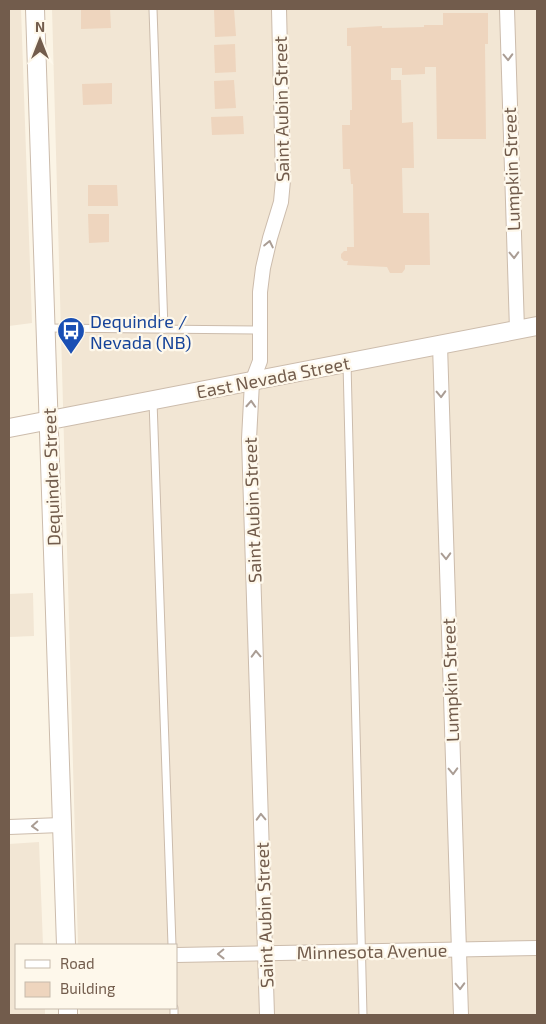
<svg xmlns="http://www.w3.org/2000/svg" width="546" height="1024" font-family="'Exo 2',sans-serif">
  <style>
    .residential { fill: #f2e6d4 }
    .building { fill: #eed5be }
    .lines { fill: none; stroke-linecap: round; stroke-linejoin: round }
    .service-casing { stroke: #ccbcac; stroke-width: 9 }
    .minor-casing { stroke: #ccbcac; stroke-width: 16 }
    .tertiary-casing { stroke: #ccbcac; stroke-width: 20 }
    .service { stroke: #fff; stroke-width: 7 }
    .minor { stroke: #fff; stroke-width: 14 }
    .tertiary { stroke: #fff; stroke-width: 18 }
    .oneway { stroke: #aa9d94 }
    .labels { text-anchor: middle; dominant-baseline: central; stroke-width: 4.5; stroke-linejoin: round; paint-order: stroke }
    .street-label { font-size: 18px; fill: #725c4c; stroke: #fef8eb }
    .transit-label { font-size: 18px; fill: #164399; stroke: #fef8eb; text-anchor: start }
  </style>
  <rect width="100%" height="100%" fill="#fbf4e5"/>
  <g class="residential">
    <polygon points="9,9 21,9 32,323 9,326"/>
    <polygon points="52,9 537,9 537,1015 80,1015 80,1008 176,1008 176,945 78,945"/>
    <polygon points="33,593 34,636 9,637 9,594"/>
    <polygon points="39,842 43,945 16,945 16,1008 45,1008 45,1015 9,1015 9,844"/>
  </g>
  <g class="building">
    <polygon points="81,9 110,9 111,28 81,29"/>
    <polygon points="214,9 234,9 236,36 215,37"/>
    <polygon points="443,13 488,13 488,44 485,44 486,139 437,139 436,67 425,67 425,74 402,75 402,68 391,68 391,80 401,80 402,123 413,122 414,168 402,168 403,213 429,213 430,265 405,265 405,269 402,273 390,273 387,267 347,265 348,261 344,261 341,258 341,254 344,251 347,251 347,247 354,247 353,184 351,184 350,169 343,169 342,125 350,125 350,110 352,110 351,46 347,46 347,28 382,26 382,28 424,27 424,25 443,25"/>
    <polygon points="235,44 236,72 215,73 214,45"/>
    <polygon points="234,80 236,108 215,109 214,81"/>
    <polygon points="112,83 112,104 83,105 82,84"/>
    <polygon points="243,116 244,134 212,135 211,117"/>
    <polygon points="88,185 117,185 118,206 88,206"/>
    <polygon points="88,214 109,214 109,242 89,243"/>
  </g>
  <g class="lines">
    <defs>
      <g id="service">
        <polyline points="153,9 164,329"/>
        <polyline points="47,328 259,330"/>
        <polyline points="347,363 363,1015"/>
        <polyline points="153,401 172,945"/>
        <polyline points="174,1008 174,1015"/>
      </g>
      <g id="minor">
        <polyline points="507,9 517,330"/>
        <polyline points="440,345 461,1015"/>
        <polyline points="9,827 61,825"/>
        <polyline points="176,955 537,948"/>
        <polyline points="267,1015 249,439 252,382 260,361 260,292 263,268 270,238 281,202 283,180 279,9"/>
      </g>
      <g id="tertiary">
        <polyline points="35,9 66,945"/>
        <polyline points="9,428 537,326"/>
        <polyline points="68,1008 68,1015"/>
      </g>
    </defs>
    <use href="#service" class="service-casing"/>
    <use href="#minor" class="minor-casing"/>
    <use href="#tertiary" class="tertiary-casing"/>
    <use href="#service" class="service"/>
    <use href="#minor" class="minor"/>
    <use href="#tertiary" class="tertiary"/>
  </g>
  <defs><path id="oneway-chevron" d="M-2-3.5L2.5 0L-2 3.5" fill="none" stroke-width="1.6" stroke-linecap="round" stroke-linejoin="round" transform="scale(1.25)"/></defs>
  <g class="oneway">
    <use href="#oneway-chevron" transform="translate(508 57) rotate(88)"/>
    <use href="#oneway-chevron" transform="translate(269 244) rotate(-78)"/>
    <use href="#oneway-chevron" transform="translate(514 255) rotate(88)"/>
    <use href="#oneway-chevron" transform="translate(441 394) rotate(88)"/>
    <use href="#oneway-chevron" transform="translate(251 404) rotate(-87)"/>
    <use href="#oneway-chevron" transform="translate(446 556) rotate(88)"/>
    <use href="#oneway-chevron" transform="translate(256 654) rotate(-92)"/>
    <use href="#oneway-chevron" transform="translate(453 771) rotate(88)"/>
    <use href="#oneway-chevron" transform="translate(261 817) rotate(-92)"/>
    <use href="#oneway-chevron" transform="translate(35 826) rotate(177)"/>
    <use href="#oneway-chevron" transform="translate(221 954) rotate(179)"/>
    <use href="#oneway-chevron" transform="translate(460 986) rotate(88)"/>
  </g>
  <defs>
    <symbol id="bus-pin" viewBox="-11 -11 22 30"><path d="M0 17L-7.5 6A9.5 9.5 0 1 1 7.5 6Z" fill="#1a4fb4" stroke="#fef8eb"/><path d="M-5-6H5V4H4V6H2V4H-2V6H-4V4H-5ZM-3.5-4V0h7V-4ZM-3.5 1.2v1.5H-2V1.2ZM2 1.2v1.5H3.5V1.2Z" fill="#fff"/></symbol>
  </defs>
  <g fill-rule="evenodd">
    <use href="#bus-pin" x="55" y="315" width="32" height="43"/>
  </g>
  <g class="labels">
    <g class="street-label">
      <text transform="translate(281 109) rotate(-91)">Saint Aubin Street</text>
      <text transform="translate(511 169) rotate(-92)">Lumpkin Street</text>
      <text transform="translate(273 377) rotate(-11)">East Nevada Street</text>
      <text transform="translate(51 477) rotate(-92)">Dequindre Street</text>
      <text transform="translate(252 510) rotate(-92)">Saint Aubin Street</text>
      <text transform="translate(450 680) rotate(-92)">Lumpkin Street</text>
      <text transform="translate(264 915) rotate(-92)">Saint Aubin Street</text>
      <text transform="translate(372 951) rotate(-1)">Minnesota Avenue</text>
    </g>
    <g class="transit-label">
      <text x="90" y="321">Dequindre /<tspan x="90" dy="21">Nevada (NB)</tspan></text>
    </g>
  </g>
  <rect width="546" height="1024" fill="none" stroke="#725c4c" stroke-width="20"/>
  <rect x="15" y="944" width="162" height="65" fill="#fef8eb" stroke="#c6baab"/>
  <rect x="25" y="960" width="25" height="8" fill="#ffffff" stroke="#c6baab"/>
  <text x="60" y="969" font-size="15" fill="#725c4c">Road</text>
  <rect x="25" y="982" width="25" height="15" fill="#eed5be" stroke="#c6baab"/>
  <text x="60" y="994" font-size="15" fill="#725c4c">Building</text>
  <g transform="translate(40 40)" stroke="#fef8eb" stroke-width="4" paint-order="stroke">
  <path d="M0-4L9 19L0 12L-9 19Z" fill="#725c4c"/>
  <text y="-8" font-size="14" font-weight="bold" text-anchor="middle" fill="#725c4c">N</text>
  </g>
</svg>
